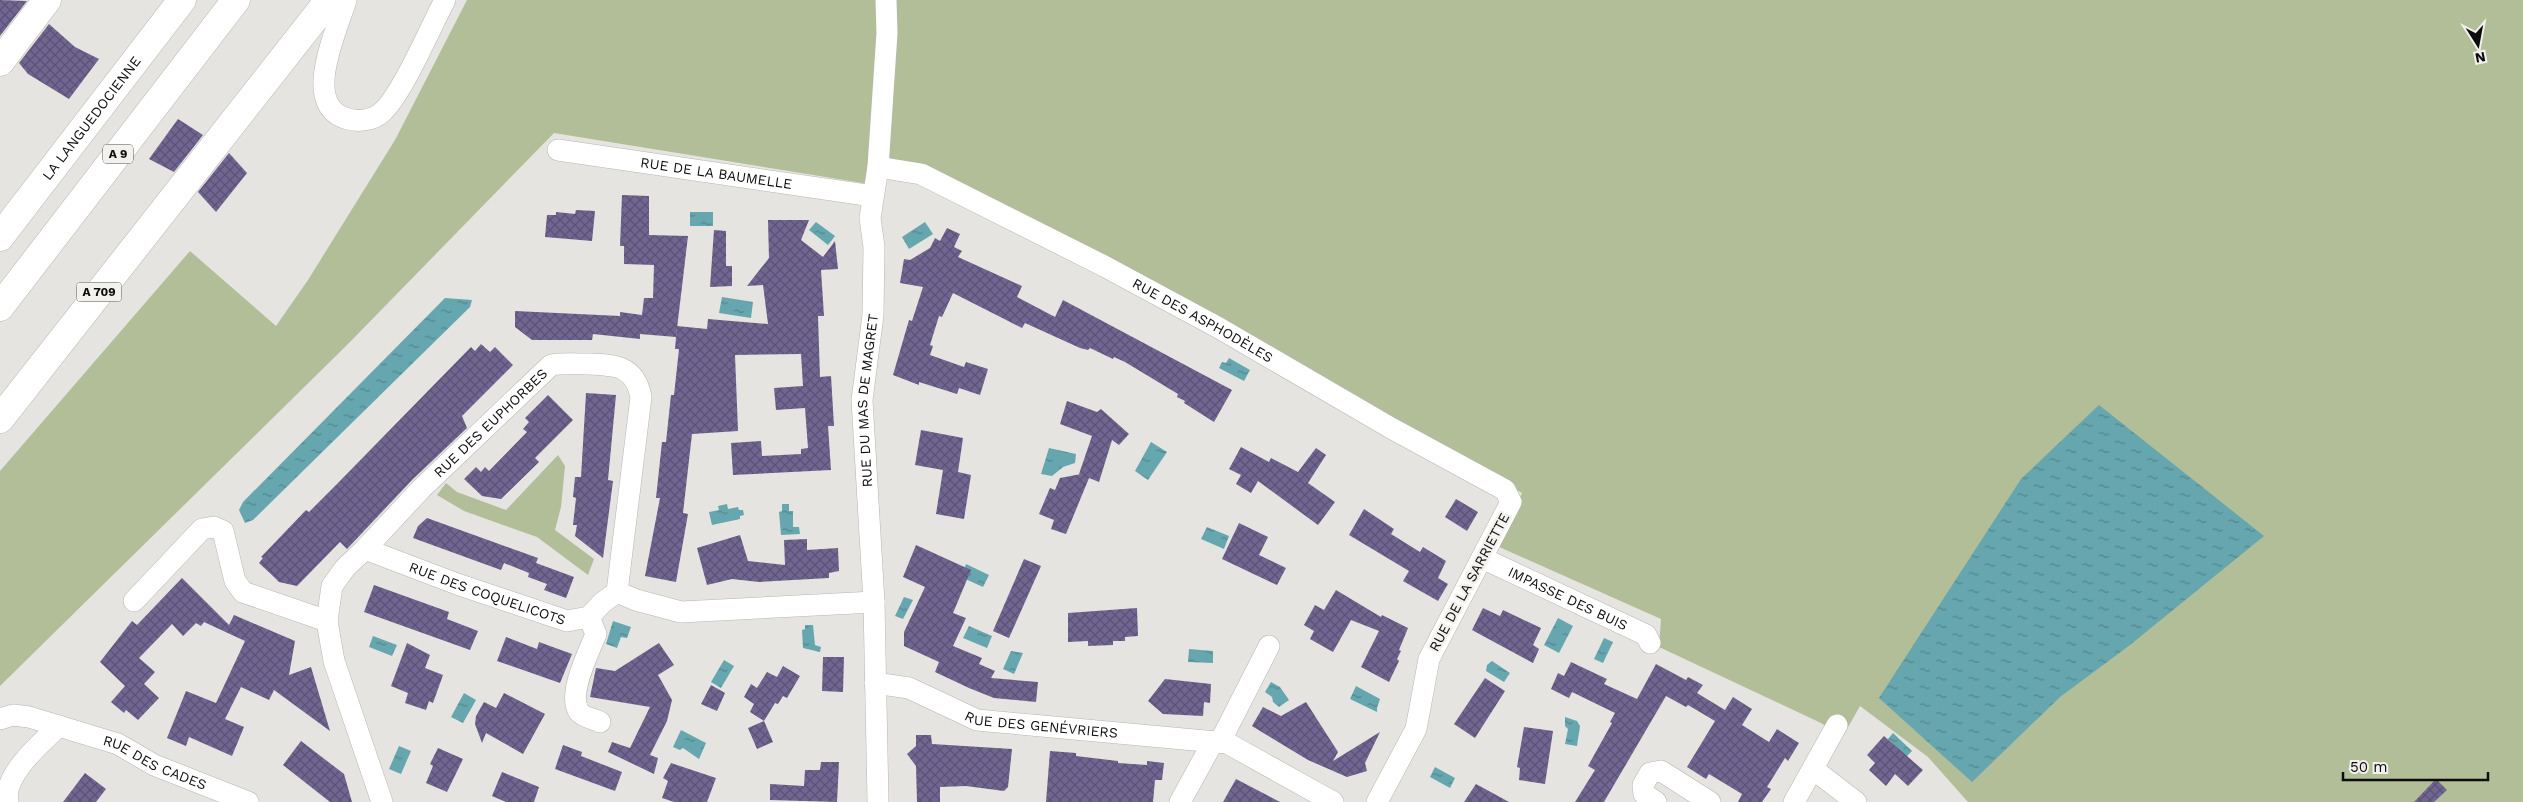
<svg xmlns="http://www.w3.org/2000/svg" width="2523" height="802" font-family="'Work Sans',sans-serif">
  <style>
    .green { fill: #b1be98 }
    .water { fill: url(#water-ripples) }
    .building { fill: url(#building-cross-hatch) }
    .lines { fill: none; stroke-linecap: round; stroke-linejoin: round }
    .minor-casing { stroke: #b7b5b1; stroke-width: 22 }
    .highway-casing { stroke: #b7b5b1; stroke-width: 29 }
    .minor { stroke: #fff; stroke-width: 21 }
    .highway { stroke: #fff; stroke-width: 28 }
    .labels { text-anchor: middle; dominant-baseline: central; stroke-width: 5; stroke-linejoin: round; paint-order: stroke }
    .shield { fill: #f3f1ed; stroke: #52514f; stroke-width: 1 }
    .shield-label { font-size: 12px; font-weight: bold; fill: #0d0c0b }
    .street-label { font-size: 14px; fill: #0d0c0b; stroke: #f3f1ed }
  </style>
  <defs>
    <pattern id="water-ripples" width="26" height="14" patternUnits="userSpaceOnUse" patternTransform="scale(1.25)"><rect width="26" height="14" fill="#65a6af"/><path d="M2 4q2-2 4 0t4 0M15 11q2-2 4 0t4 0" fill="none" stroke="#52868d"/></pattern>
    <pattern id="building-cross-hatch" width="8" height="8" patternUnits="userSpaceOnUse" patternTransform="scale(1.25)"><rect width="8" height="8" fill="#716691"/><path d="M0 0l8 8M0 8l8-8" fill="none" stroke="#5b5275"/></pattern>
  </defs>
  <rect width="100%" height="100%" fill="#e6e4e0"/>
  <g class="green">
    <polygon points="467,0 2523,0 2523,802 1968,802 1928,757 1860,706 1843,736 1821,723 1659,647 1661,619 1497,546 1522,493 1152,284 912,164 863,183 554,133 348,344 0,686 0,471 190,251 276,326 308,280 395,140"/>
    <polygon points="558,455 565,466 561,507 555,530 594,559 588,575 537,537 464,511 437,495 446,483 457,492 506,510"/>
  </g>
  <g class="water">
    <rect x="690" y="212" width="23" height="14"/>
    <polygon points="816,222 835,236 828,245 809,230"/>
    <polygon points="925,222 933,234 909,249 902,237"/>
    <polygon points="722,297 753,302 751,318 719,313"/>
    <polygon points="445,298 472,300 470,307 253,520 245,523 239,510 243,502"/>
    <polygon points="1229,358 1250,370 1244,381 1219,368 1222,362 1226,363"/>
    <polygon points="2099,405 2264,536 2130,645 2060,697 1972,782 1879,698 2021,479"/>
    <polygon points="1151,442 1167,452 1148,480 1135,471"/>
    <polygon points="1049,448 1076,454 1075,463 1063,467 1052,476 1041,474"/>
    <polygon points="727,504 728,509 738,507 739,510 743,510 744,515 740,516 740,519 712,525 709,512 719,510 718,506"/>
    <polygon points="782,504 789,504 789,511 793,511 793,527 799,527 800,534 781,535 779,512 782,511"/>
    <polygon points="1207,527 1229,536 1224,549 1201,539"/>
    <polygon points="966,564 989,575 983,587 961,577"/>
    <polygon points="904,597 913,600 903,619 895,616"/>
    <polygon points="1558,618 1573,626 1559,653 1544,645"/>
    <polygon points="613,621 631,627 627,638 621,637 617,648 606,644"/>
    <polygon points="805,625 813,625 815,645 821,647 820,652 803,648 802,630 805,629"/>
    <polygon points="969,626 992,636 987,648 963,638"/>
    <polygon points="373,636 397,645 392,656 369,647"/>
    <polygon points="1604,638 1613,642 1603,663 1594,659"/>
    <polygon points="1189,649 1213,651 1213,663 1188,662"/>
    <polygon points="1011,651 1023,653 1014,674 1003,669"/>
    <polygon points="724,660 734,666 721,688 711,682"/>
    <polygon points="1492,661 1510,673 1504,682 1486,671 1487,665"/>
    <polygon points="1271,682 1280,687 1289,700 1279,707 1273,702 1272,697 1265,692"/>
    <polygon points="1356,686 1380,699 1377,708 1377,712 1350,699"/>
    <polygon points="464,693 476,700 463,723 451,717"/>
    <polygon points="1565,717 1577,721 1580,726 1577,746 1565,744 1568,729 1565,726"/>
    <polygon points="681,730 706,743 699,759 683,748 680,750 673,747"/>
    <polygon points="1893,733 1912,751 1905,758 1888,739"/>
    <polygon points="399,746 411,751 401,774 389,769"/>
    <polygon points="1435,767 1455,778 1450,788 1430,777"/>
  </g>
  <g class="building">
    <polygon points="0,0 27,1 0,36"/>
    <polygon points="49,24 75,47 99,59 69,99 28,74 19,63"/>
    <polygon points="178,119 203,135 174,172 149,159"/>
    <polygon points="229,153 247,173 216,212 198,192"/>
    <polygon points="622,195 649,196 649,235 688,236 676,337 640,334 640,339 593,334 592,340 532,340 515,327 515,311 620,316 620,312 642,315 644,298 653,298 654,265 624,264 624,246 620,246"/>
    <polygon points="576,210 595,211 592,241 545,237 547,215 556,215 556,212 575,214"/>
    <polygon points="768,220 809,220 801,240 823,257 835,241 838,269 821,270 824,316 818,316 820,377 831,376 834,426 828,426 831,470 733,475 731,443 761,441 762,456 801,454 801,449 808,448 805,408 776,410 774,388 803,386 801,354 735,355 738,431 692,434 683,513 688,514 676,582 645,576 660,498 656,498 662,442 666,442 671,395 674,395 679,349 675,349 677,326 707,329 708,319 768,324 763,285 747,286 769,258"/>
    <polygon points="947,228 960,234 954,247 962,251 958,257 1022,286 1017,297 1055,317 1063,300 1232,390 1214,422 1184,403 1185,401 1177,397 1178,394 1125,362 1114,357 1113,359 1090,348 1088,350 1080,348 1025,323 1022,328 953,293 942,317 939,316 930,345 933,346 930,355 964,367 966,362 988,369 980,395 959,388 957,394 919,382 919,385 893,375 909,320 912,321 923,287 900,283 904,259 910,260 930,248 935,238 940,241"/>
    <polygon points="714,230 726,231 726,266 732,266 732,286 710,287"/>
    <polygon points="481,344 490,352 495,347 513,365 462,416 467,428 412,480 347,549 340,542 297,586 279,582 273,576 259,563 263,558 261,557 306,510 309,512 337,484 471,347 475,351"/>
    <polygon points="586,393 616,395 608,480 613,481 603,558 575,536 577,525 573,525 576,498 573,497 575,477 581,477"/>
    <polygon points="548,395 573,420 535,458 539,462 501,499 482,496 464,479 476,467 481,472 485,467 489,471 527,432 523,429 529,422 525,418"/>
    <polygon points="1067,401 1097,412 1101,409 1129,434 1119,445 1112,440 1099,482 1089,478 1066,534 1051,529 1054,520 1039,514 1050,488 1055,490 1060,478 1081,474 1079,474 1092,436 1060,424"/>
    <polygon points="921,430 963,438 958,472 971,475 964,519 936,514 943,470 915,465"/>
    <polygon points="1241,447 1269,462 1271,458 1298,472 1316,448 1326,455 1308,483 1335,502 1318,525 1258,481 1251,493 1236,484 1241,475 1229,469"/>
    <polygon points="1456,499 1478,512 1467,531 1445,517"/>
    <polygon points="1364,509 1394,529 1391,534 1420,552 1423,547 1446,561 1438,578 1448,584 1438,601 1403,581 1409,571 1349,535"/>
    <polygon points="427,518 538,558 536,563 574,577 566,598 544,590 547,584 528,577 529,573 504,563 501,570 413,538 418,526"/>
    <polygon points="1239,523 1268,537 1259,555 1286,568 1277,585 1222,559"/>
    <polygon points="740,535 748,561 785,565 784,540 807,539 807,550 838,548 839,571 829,573 829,578 759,582 732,579 707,585 697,548"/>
    <polygon points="916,545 971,570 953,613 966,618 953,646 982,658 979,664 995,671 991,678 1038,682 1036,702 994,698 969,688 935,672 939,662 904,646 904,632 925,587 903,577"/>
    <polygon points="1024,559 1041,566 1009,638 993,631"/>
    <polygon points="182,578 229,625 234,615 295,641 289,675 311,667 330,731 274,690 269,700 241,687 225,719 244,727 232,756 189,737 186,746 167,738 186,691 216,703 245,641 204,622 201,626 196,623 183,636 172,624 139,658 155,672 144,684 159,698 138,720 126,710 124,713 111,702 125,686 100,662 132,621 137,625"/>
    <polygon points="374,585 449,612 447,619 478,631 470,650 364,612"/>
    <polygon points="1336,590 1381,617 1382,615 1408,628 1399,650 1401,651 1397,659 1399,661 1389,682 1361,667 1379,631 1351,620 1333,652 1310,639 1314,631 1304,625 1315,605 1324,610"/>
    <polygon points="1137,608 1138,636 1125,637 1125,641 1113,641 1113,645 1088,646 1088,641 1068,642 1068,613"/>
    <polygon points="1483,608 1500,616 1503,610 1541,628 1533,645 1539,649 1533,663 1472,630"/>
    <polygon points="506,637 537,649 539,642 572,654 560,683 497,661"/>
    <polygon points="407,643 430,655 425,668 443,675 433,703 429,701 426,710 405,703 408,693 391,686"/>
    <polygon points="659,643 674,665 658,675 672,700 667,721 650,755 658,758 654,774 608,752 612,742 630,748 650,707 590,697 596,668 615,671"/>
    <polygon points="823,657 844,657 843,692 822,691"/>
    <polygon points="1571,662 1607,679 1604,684 1637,699 1656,664 1686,680 1688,677 1703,685 1697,693 1725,710 1733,697 1752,709 1742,725 1769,742 1777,729 1799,743 1788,761 1785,758 1767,787 1771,789 1762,802 1738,802 1742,794 1709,774 1706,779 1687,767 1715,721 1688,705 1686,707 1666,696 1604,802 1575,802 1595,770 1588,766 1612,723 1610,722 1615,713 1572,692 1569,698 1551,689 1558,673 1564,676"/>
    <polygon points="783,666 800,676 787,698 783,696 778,704 775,703 764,721 750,712 754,704 744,697 751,684 757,688 767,672 777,677"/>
    <polygon points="1485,678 1505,691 1475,738 1454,724"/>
    <polygon points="1165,679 1211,684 1210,703 1204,702 1203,716 1163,714 1148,701"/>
    <polygon points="711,685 725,693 717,711 701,704"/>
    <polygon points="504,693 545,714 523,754 486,733 482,743 475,724 476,716 484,702 496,708"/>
    <polygon points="1306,702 1338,752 1333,761 1380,732 1365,763 1367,771 1347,777 1308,760 1252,726 1263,707 1281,716"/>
    <polygon points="764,721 773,742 757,749 748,728"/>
    <polygon points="1524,727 1553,731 1545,784 1519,780 1520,768 1517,767"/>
    <polygon points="916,735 931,735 932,744 1012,749 1008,787 1004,791 966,786 940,787 940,802 917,802 916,766 907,754 916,746"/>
    <polygon points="1884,736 1923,770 1908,786 1895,774 1886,786 1869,770 1875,763 1867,755"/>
    <polygon points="301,741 344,774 352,802 330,802 283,765"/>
    <polygon points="563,745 582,752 581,756 622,772 615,791 555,769"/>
    <polygon points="438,748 463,759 447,792 426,783 433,766 430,764"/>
    <polygon points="1050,751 1076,753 1076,756 1118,761 1118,763 1147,765 1147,761 1164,763 1162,780 1155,780 1153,802 1046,802"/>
    <polygon points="821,762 839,762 837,802 770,800 770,784 804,786 805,770 820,770"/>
    <polygon points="671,763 716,778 707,802 674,802 662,798 668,781 663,778"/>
    <polygon points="502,772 539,787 534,802 506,802 492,796"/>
    <polygon points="85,773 106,789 96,802 63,802"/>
    <polygon points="1236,779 1280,802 1223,802"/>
    <polygon points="2436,779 2447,790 2434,802 2414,802"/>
    <polygon points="1476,784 1509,802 1464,802"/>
  </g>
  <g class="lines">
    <defs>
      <g id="minor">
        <path d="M346,0C337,31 300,106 348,119C359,122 373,120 381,113C401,97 431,26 445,0"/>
        <path id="s1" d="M558,150L873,196"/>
        <path id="s2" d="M878,167L921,174L1104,266L1219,328L1391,428L1505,490L1511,502L1429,659L1416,729L1377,802"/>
        <path id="s3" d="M365,549L421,489L551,365C563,363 575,364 587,364C615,365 635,365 641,397L617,592"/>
        <path id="s4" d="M1482,558L1646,635L1650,643"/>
        <polyline points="134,601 202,529 214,527 223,531 235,581 243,592 327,621"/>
        <path d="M589,617L596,634C589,652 567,694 579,712C583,717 594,719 600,722"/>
        <path id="s5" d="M875,683L909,688L977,720L1227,743L1333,802"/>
        <path id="s6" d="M0,719L13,715L29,717L118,744L154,765L248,802"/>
        <polyline points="1220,742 1269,646"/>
        <polyline points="1813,769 1856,802"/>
        <path d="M8,802C2,776 41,743 59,726"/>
        <path id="s7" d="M382,802L334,661L327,621L332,586L345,568L365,549L457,584L567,621L589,617L602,603L617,592L636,600L681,612L874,602"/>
        <path id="s8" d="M878,802L874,602L862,400L873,315L874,247L870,218L878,167L887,33L886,0"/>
        <polyline points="1180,802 1213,742"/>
        <polyline points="1656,802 1644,794 1643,785 1650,773 1661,771 1710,802"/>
        <polyline points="1794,802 1837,725"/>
      </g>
      <g id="highway">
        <polyline points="0,62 47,0"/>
        <path id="s9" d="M0,237L182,0"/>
        <polyline points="0,307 236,0"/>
        <polyline points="0,419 329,0"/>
      </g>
    </defs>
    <use href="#minor" class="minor-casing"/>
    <use href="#highway" class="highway-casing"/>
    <use href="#minor" class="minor"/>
    <use href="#highway" class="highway"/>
  </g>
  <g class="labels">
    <g class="shield">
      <rect x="103" y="144.5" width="30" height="19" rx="4"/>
      <rect x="76.5" y="282.5" width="45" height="19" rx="4"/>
    </g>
    <g class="shield-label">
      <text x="118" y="154">A 9</text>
      <text x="99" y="292">A 709</text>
    </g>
    <g class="street-label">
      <text stroke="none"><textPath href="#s9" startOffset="150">LA LANGUEDOCIENNE</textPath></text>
      <text stroke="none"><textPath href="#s1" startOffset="160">RUE DE LA BAUMELLE</textPath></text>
      <text stroke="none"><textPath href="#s2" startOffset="361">RUE DES ASPHODÈLES</textPath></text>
      <text stroke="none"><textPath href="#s8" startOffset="402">RUE DU MAS DE MAGRET</textPath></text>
      <text stroke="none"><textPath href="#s3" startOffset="178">RUE DES EUPHORBES</textPath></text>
      <text transform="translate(1469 582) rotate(-62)">RUE DE LA SARRIETTE</text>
      <text stroke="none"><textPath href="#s7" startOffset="405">RUE DES COQUELICOTS</textPath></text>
      <text stroke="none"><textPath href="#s4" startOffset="95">IMPASSE DES BUIS</textPath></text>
      <text stroke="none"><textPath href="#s5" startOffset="174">RUE DES GENÉVRIERS</textPath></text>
      <text stroke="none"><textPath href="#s6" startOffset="164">RUE DES CADES</textPath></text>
    </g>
  </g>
  <g transform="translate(2478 45) rotate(169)" stroke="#f3f1ed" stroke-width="4" paint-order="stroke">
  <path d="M0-4L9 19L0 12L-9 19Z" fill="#0d0c0b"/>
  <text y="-8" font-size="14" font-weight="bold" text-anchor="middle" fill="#0d0c0b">N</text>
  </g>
  <path d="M2343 772v8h145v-8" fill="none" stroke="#0d0c0b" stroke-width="2.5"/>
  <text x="2350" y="772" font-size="15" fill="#0d0c0b" stroke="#f3f1ed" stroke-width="4" paint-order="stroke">50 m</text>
</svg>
